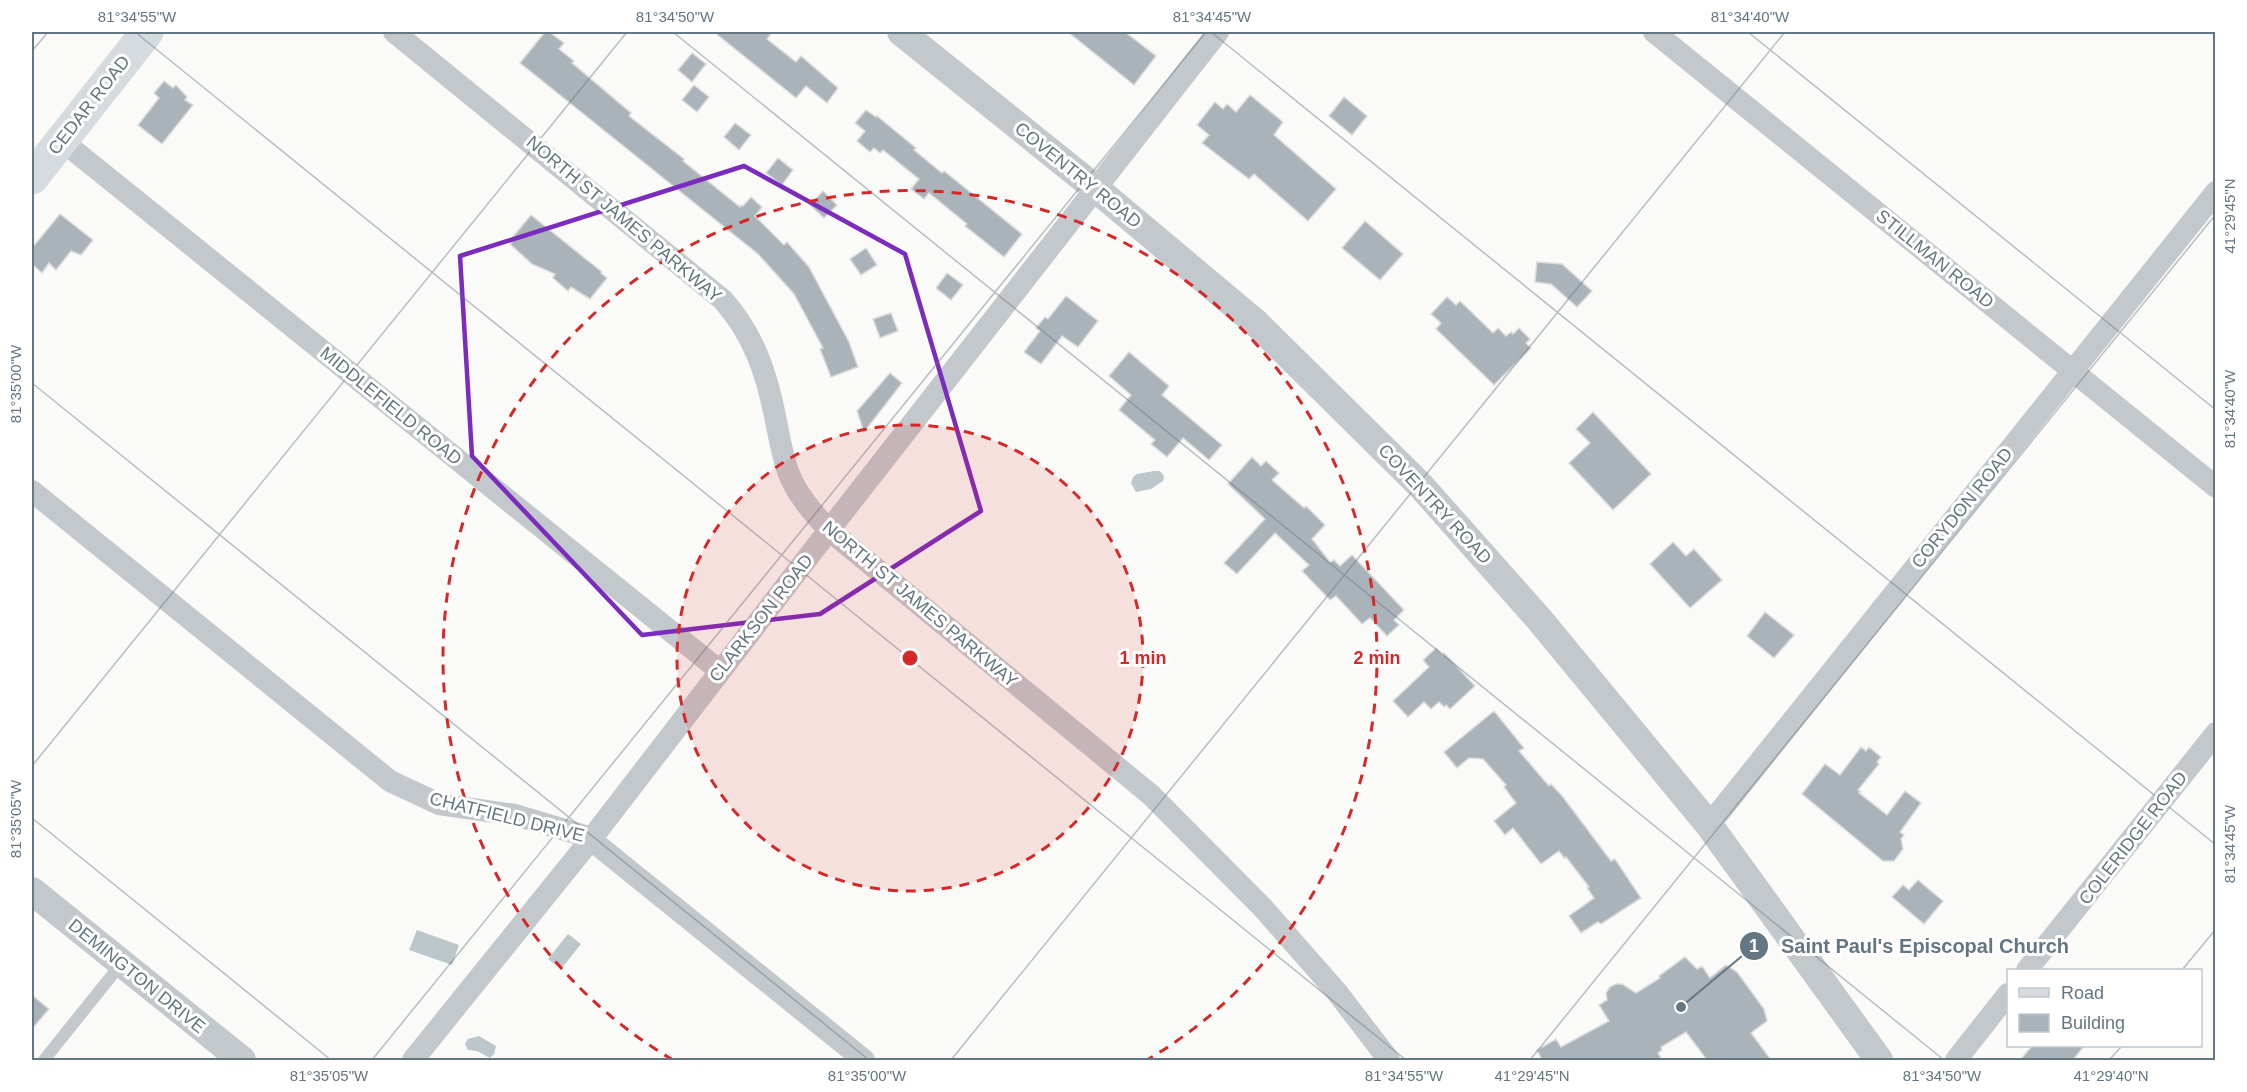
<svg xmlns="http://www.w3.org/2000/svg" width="2247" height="1092" font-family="Helvetica,sans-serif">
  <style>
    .water { fill: #bbc7cb }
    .building { fill: #aab3b9; stroke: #dcdcda; stroke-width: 1.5 }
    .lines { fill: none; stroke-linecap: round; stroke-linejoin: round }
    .service { stroke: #c3c8cc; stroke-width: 12 }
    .minor { stroke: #c3c8cc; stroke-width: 22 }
    .tertiary { stroke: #c3c8cc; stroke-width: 28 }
    .secondary { stroke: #d6dbdf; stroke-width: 33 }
    .marked { fill: none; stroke: #7b2cbf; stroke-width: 4.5; stroke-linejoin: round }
    .ticks { fill: none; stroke: #657683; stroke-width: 1.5; stroke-opacity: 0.45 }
    .ring { fill: none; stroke: #d62828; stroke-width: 3; stroke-dasharray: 10 8 }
    .labels { text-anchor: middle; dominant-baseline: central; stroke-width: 6; stroke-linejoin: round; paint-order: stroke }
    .street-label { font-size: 18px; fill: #657683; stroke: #fff }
    .centre { fill: #d62828; stroke: #fff; stroke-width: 3 }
    .ring-label { font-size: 18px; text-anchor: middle; font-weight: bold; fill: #d62828; stroke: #fff; stroke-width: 6; stroke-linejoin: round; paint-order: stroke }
    .leader { fill: none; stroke: #657683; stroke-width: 2 }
    .callout-dot { fill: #657683; stroke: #fff; stroke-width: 2 }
    .mark-label { font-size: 18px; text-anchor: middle; font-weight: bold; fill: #fff }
    .callout-label { font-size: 20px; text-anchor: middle; font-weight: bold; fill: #657683; stroke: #fff; stroke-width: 6; stroke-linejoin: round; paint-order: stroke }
    .neatline { fill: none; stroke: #657683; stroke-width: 2 }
    .ticks-label { font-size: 15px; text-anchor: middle; fill: #657683 }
  </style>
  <rect width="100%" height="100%" fill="#fafaf8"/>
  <g class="water">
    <polygon points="1154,471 1160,471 1164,476 1163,481 1151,489 1136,492 1131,483 1133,477 1137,474"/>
    <polygon points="417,930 459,945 452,965 409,950"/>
    <polygon points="568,934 581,944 561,969 548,959"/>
    <polygon points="479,1036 496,1046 494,1054 490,1058 477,1051 468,1050 465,1044 468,1039"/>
  </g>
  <g class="building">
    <polygon points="545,32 549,32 564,43 559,49 574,61 572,63 631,113 629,116 684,159 683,161 740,207 741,205 743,206 751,197 762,207 755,216 784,245 787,242 809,267 849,342 858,367 831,377 820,349 823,348 794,294 758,254 520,63"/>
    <polygon points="714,32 772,32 767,39 796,62 801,56 838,88 827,103 806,86 796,98"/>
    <polygon points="1068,32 1125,32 1156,56 1134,85"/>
    <polygon points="692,53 706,64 692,82 678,70"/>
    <polygon points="164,81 173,88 176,85 187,97 185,100 193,105 162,144 138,125 159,98 154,93"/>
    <polygon points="694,85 709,97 697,112 682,100"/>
    <polygon points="1250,95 1283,122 1274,135 1336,189 1308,221 1254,174 1249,179 1202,143 1209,135 1197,125 1215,102 1223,109 1227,104 1236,112"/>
    <polygon points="1344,97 1367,116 1352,135 1329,116"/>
    <polygon points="866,110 876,117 877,116 916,148 914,150 942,173 944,171 1022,234 1004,257 965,226 967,224 929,193 924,199 911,189 919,179 883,150 880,153 874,148 870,152 857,141 865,131 855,123"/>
    <polygon points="735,123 751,135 739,150 724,137"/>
    <polygon points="778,158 793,170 782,185 766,173"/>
    <polygon points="823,191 837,205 824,218 810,205"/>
    <polygon points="60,214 93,240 81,255 71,251 56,270 49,263 42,273 32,264 32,248"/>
    <polygon points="531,215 602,272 601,273 607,278 590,299 571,287 568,291 553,278 555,274 532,264 510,244 514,240 512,238"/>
    <polygon points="1365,221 1403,254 1380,280 1342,248"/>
    <polygon points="866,248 877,265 861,275 850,259"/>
    <polygon points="1537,262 1562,264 1592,291 1577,307 1551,284 1535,282"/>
    <polygon points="947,273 963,285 951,300 936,288"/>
    <polygon points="1066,296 1098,321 1078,347 1062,336 1041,364 1024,352 1040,331 1036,328 1045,317 1048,319"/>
    <polygon points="1447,297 1456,305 1460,301 1493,333 1498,328 1506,336 1511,332 1513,334 1519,328 1530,339 1526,343 1531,348 1494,385 1436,329 1441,323 1431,314"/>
    <polygon points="891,313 898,331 880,338 873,319"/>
    <polygon points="1129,352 1169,386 1162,395 1222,445 1209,460 1183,438 1167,457 1151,444 1155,440 1119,410 1131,395 1109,376"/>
    <polygon points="890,373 902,383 864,432 857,411"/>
    <polygon points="1593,412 1651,474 1613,510 1569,463 1590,443 1576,429"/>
    <polygon points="1252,457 1261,466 1266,461 1279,473 1272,480 1304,508 1306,506 1325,525 1312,539 1330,562 1334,560 1340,566 1352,555 1404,610 1394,620 1399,625 1387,636 1370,618 1362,624 1336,596 1330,600 1302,571 1309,565 1275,533 1237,574 1224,563 1265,519 1228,484"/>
    <polygon points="1673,542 1686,556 1694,549 1722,580 1690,608 1650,564"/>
    <polygon points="1765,612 1794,635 1774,658 1747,636"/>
    <polygon points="1436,648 1443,655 1444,653 1475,686 1450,709 1446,705 1444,707 1439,702 1431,709 1424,702 1408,717 1393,701 1429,667 1423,660"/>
    <polygon points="1494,711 1524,748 1519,751 1549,786 1551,784 1563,797 1611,861 1615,859 1641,898 1601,924 1598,922 1581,933 1569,916 1594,898 1587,888 1589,887 1566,857 1564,858 1559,851 1541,864 1513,828 1505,835 1494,821 1516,803 1504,787 1506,785 1483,759 1469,758 1457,768 1444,752"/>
    <polygon points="1861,747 1866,751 1869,747 1881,757 1877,762 1879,764 1858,790 1861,792 1859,793 1887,815 1905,791 1921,803 1900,832 1904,835 1901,839 1903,849 1894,861 1883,861 1802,794 1825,764 1840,775"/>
    <polygon points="1918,880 1943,901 1924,924 1892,897 1903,885 1909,890"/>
    <polygon points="1685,957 1697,969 1702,966 1710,978 1726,965 1737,972 1764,1009 1767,1021 1751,1033 1771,1060 1707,1060 1686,1032 1661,1047 1662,1050 1658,1053 1662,1060 1537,1060 1541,1058 1537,1050 1556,1039 1561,1047 1609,1021 1599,1005 1607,1000 1606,993 1610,987 1616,984 1622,984 1636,993 1660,978 1659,976"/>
    <polygon points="32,995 49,1009 32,1029"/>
    <polygon points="2032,1046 2084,1046 2073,1060 2020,1060"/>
  </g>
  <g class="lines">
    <polyline class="service" points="44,1060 121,964"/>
    <g class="minor">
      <path d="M394,32L723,300C753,334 766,371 775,416C779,435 782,456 789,474C798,496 813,513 829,530L1151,795L1263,908L1336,991L1389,1060"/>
      <polyline points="1654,32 2216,487"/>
      <polyline points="61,140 720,671"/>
      <polyline points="32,491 390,781 439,804 515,815 592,838 595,843 864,1060"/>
      <polyline points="1709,825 2216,192"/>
      <polyline points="2027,970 2216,733"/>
      <polyline points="413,1060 592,838 829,530 1218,32"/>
      <polyline points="1956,1060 2008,994"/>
    </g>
    <g class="tertiary">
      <polyline points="901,32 1095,188 1256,323 1421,486 1539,619 1709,825 1879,1060"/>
      <polyline points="32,891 242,1060"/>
    </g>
    <polyline class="secondary" points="32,178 147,32"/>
  </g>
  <path class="marked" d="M744,166L905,254L981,511L820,614L642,635L472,456L460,256Z"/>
  <path class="ticks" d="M135,32L1406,1060M673,32L1944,1060M1211,32L2216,845M1748,32L2216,410M32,51L48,32M32,383L869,1060M32,766L627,32M32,818L331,1060M2182,970L2216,929M372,1060L1206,32M951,1060L1785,32M1530,1060L2216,214M2109,1060L2122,1046"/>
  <circle cx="910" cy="658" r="233" fill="#d62828" fill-opacity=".12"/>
  <g class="ring">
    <circle cx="910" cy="658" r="233"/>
    <path d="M673 1060A467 467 0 1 1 1147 1060"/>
  </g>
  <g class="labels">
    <g class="street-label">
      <text transform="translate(89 105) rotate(-52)">CEDAR ROAD</text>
      <text transform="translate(1078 175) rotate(39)">COVENTRY ROAD</text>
      <text transform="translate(624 219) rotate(40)">NORTH ST JAMES PARKWAY</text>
      <text transform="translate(1935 259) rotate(39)">STILLMAN ROAD</text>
      <text transform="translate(391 406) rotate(39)">MIDDLEFIELD ROAD</text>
      <text transform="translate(1435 504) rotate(47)">COVENTRY ROAD</text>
      <text transform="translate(1962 508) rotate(-51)">CORYDON ROAD</text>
      <text transform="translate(920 604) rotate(40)">NORTH ST JAMES PARKWAY</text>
      <text transform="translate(761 618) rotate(-52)">CLARKSON ROAD</text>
      <text transform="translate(507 817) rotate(14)">CHATFIELD DRIVE</text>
      <text transform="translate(2133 838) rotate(-52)">COLERIDGE ROAD</text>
      <text transform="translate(137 976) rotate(39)">DEMINGTON DRIVE</text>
    </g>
  </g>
  <circle cx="910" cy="658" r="9" class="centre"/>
  <g class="ring-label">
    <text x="1143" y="664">1 min</text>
    <text x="1377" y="664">2 min</text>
  </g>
  <path class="leader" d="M1681 1007L1754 946"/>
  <g class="callout-dot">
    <circle cx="1681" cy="1007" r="6"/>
    <circle cx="1754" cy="946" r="15"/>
  </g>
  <g class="mark-label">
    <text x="1754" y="952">1</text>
  </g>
  <g class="callout-label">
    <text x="1925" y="953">Saint Paul's Episcopal Church</text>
  </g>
  <rect width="2247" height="1092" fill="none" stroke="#ffffff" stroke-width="66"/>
  <rect x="2007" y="969" width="195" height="78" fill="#ffffff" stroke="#c1c8cd" stroke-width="1.5"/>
  <rect x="2019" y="988" width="30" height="9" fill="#d6dbdf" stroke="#c1c8cd" stroke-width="1.5"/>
  <text x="2061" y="999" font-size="18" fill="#657683">Road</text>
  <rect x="2019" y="1014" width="30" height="18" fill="#aab3b9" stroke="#c1c8cd" stroke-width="1.5"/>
  <text x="2061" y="1029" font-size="18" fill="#657683">Building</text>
  <rect x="33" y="33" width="2181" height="1026" class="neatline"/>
  <g class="ticks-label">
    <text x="137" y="22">81°34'55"W</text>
    <text x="675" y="22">81°34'50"W</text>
    <text x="1212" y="22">81°34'45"W</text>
    <text x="1750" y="22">81°34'40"W</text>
    <text transform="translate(2230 216) rotate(-90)" y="5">41°29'45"N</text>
    <text transform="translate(16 384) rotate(-90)" y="5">81°35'00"W</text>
    <text transform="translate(2230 409) rotate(-90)" y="5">81°34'40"W</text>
    <text transform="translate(16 819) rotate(-90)" y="5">81°35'05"W</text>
    <text transform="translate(2230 844) rotate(-90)" y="5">81°34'45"W</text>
    <text x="329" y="1081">81°35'05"W</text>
    <text x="867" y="1081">81°35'00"W</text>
    <text x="1404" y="1081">81°34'55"W</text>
    <text x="1532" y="1081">41°29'45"N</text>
    <text x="1942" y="1081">81°34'50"W</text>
    <text x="2111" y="1081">41°29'40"N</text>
  </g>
</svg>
